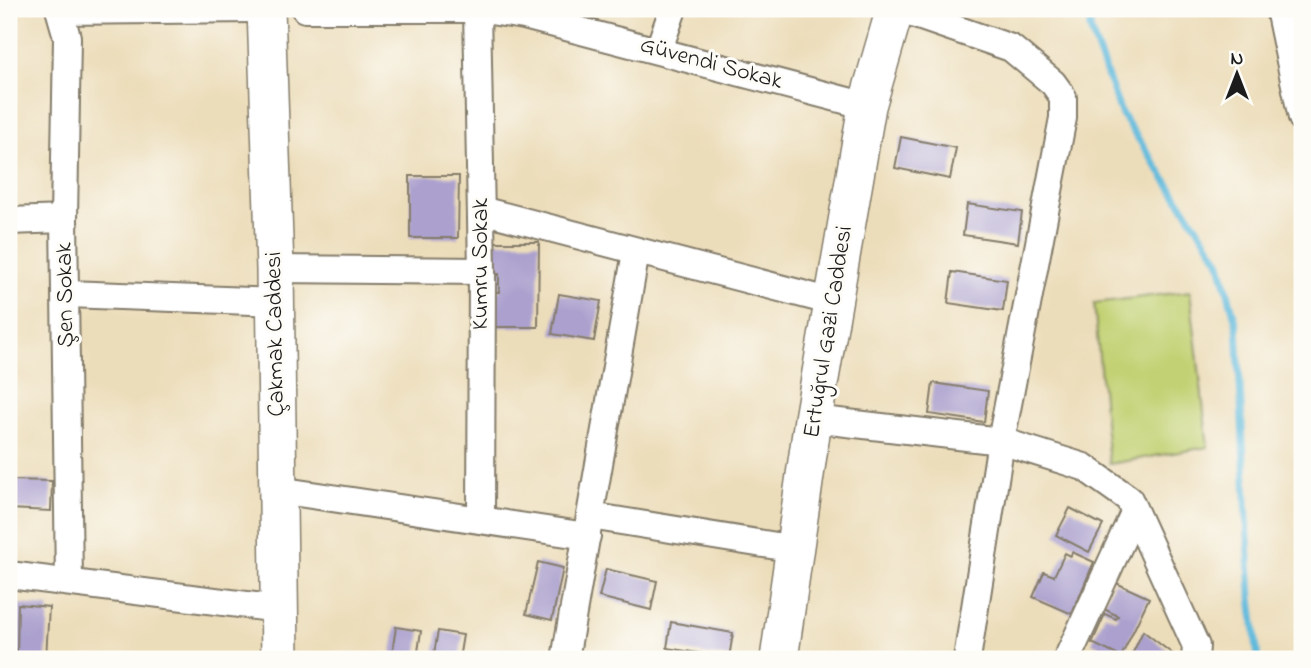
<svg xmlns="http://www.w3.org/2000/svg" width="1311" height="668" font-family="'Indie Flower',sans-serif">
  <style>
    .green { fill: #c2d173; stroke: #6f7648; stroke-width: 2 }
    .lines { fill: none; stroke-linecap: round; stroke-linejoin: round }
    .stream { stroke: #5cb8da; stroke-width: 7 }
    .building { fill: #aba0ce }
    .minor-casing { stroke: #847c6b; stroke-width: 30 }
    .secondary-casing { stroke: #847c6b; stroke-width: 40 }
    .minor { stroke: #fff; stroke-width: 26 }
    .secondary { stroke: #fff; stroke-width: 37 }
    .labels { text-anchor: middle; dominant-baseline: central; stroke-width: 6; stroke-linejoin: round; paint-order: stroke }
    .street-label { font-size: 24px; fill: #1c1c1c; stroke: #fdfcf7 }
  </style>
  <rect width="100%" height="100%" fill="#fdfcf7"/>
  <filter id="ink" filterUnits="userSpaceOnUse"><feTurbulence type="fractalNoise" baseFrequency=".0143" numOctaves="2"/><feDisplacementMap in="SourceGraphic" scale="14" xChannelSelector="R" yChannelSelector="G"/><feConvolveMatrix kernelMatrix="1 2 1 2 8 2 1 2 1" color-interpolation-filters="sRGB"/></filter>
  <filter id="wash" filterUnits="userSpaceOnUse"><feTurbulence type="fractalNoise" baseFrequency=".00686" numOctaves="4" result="noise"/><feDisplacementMap in="SourceGraphic" scale="28" xChannelSelector="R" yChannelSelector="G"/><feGaussianBlur stdDeviation="1.57" result="paint"/><feColorMatrix in="noise" values="0 0 0 0 0 0 0 0 0 0 0 0 0 0 0 0 0 1.4 0 .05"/><feComposite in="paint" operator="in"/></filter>
  <g filter="url(#wash)">
    <rect width="100%" height="100%" fill="#ecddba"/>
    <polygon class="green" points="1190,291 1208,447 1109,464 1094,303"/>
    <g class="lines">
      <polyline class="stream" points="1090,9 1090,29 1121,113 1219,260 1237,326 1251,597 1258,659"/>
    </g>
    <g id="blocks">
      <g class="building">
        <polygon points="901,137 956,148 950,179 895,168"/>
        <polygon points="410,176 459,176 458,238 410,238"/>
        <polygon points="967,204 1022,212 1018,243 963,235"/>
        <polygon points="494,242 539,242 538,327 494,327 494,292 499,292 499,274 494,274"/>
        <polygon points="952,272 1007,280 1003,311 948,303"/>
        <polygon points="559,294 601,301 594,341 552,334"/>
        <polygon points="933,383 988,391 984,422 929,414"/>
        <polygon points="9,480 52,481 51,511 9,509"/>
        <polygon points="1070,508 1103,525 1089,552 1056,535"/>
        <polygon points="1072,552 1094,562 1072,614 1033,597 1044,572 1054,576 1065,553 1071,556"/>
        <polygon points="538,562 563,568 552,620 526,614"/>
        <polygon points="606,569 657,581 651,610 599,597"/>
        <polygon points="1114,582 1149,598 1121,657 1092,643 1105,614 1116,619 1118,616 1102,608"/>
        <polygon points="18,604 49,607 46,658 17,656"/>
        <polygon points="671,622 733,633 729,658 667,648"/>
        <polygon points="396,627 421,631 417,659 391,659"/>
        <polygon points="438,631 463,635 459,659 433,659"/>
        <polygon points="1143,631 1174,655 1172,659 1130,659"/>
      </g>
    </g>
  </g>
  <g filter="url(#ink)">
    <use href="#blocks" fill-opacity="0" stroke="#847c6b" stroke-width="2"/>
    <g class="lines">
      <defs>
        <g id="minor">
          <polyline points="59,9 67,37 64,219 69,582"/>
          <polyline points="305,9 477,9 524,16 867,106"/>
          <polyline points="477,9 482,271 481,520"/>
          <polyline points="898,9 1011,48 1053,83 1063,97 1063,118 1001,441 967,659"/>
          <polyline points="1279,9 1302,118"/>
          <polyline points="60,11 254,9"/>
          <polyline points="659,49 673,9"/>
          <polyline points="481,210 833,302"/>
          <polyline points="9,221 64,219"/>
          <polyline points="275,269 482,271"/>
          <polyline points="68,294 276,302"/>
          <polyline points="813,419 1001,441 1084,467 1129,499 1196,646 1195,659"/>
          <polyline points="278,490 587,536"/>
          <polyline points="590,516 795,549"/>
          <polyline points="9,575 279,609"/>
          <polyline points="565,659 636,252"/>
          <polyline points="1067,659 1134,513"/>
        </g>
        <g id="secondary">
          <polyline points="266,9 275,269 280,659"/>
          <polyline points="779,659 813,419 867,106 895,9"/>
        </g>
      </defs>
      <use href="#minor" class="minor-casing"/>
      <use href="#secondary" class="secondary-casing"/>
      <use href="#minor" class="minor"/>
      <use href="#secondary" class="secondary"/>
    </g>
  </g>
  <g class="labels">
    <g class="street-label">
      <text transform="translate(711 64) rotate(15)">Güvendi Sokak</text>
      <text transform="translate(481 264) rotate(-90)">Kumru Sokak</text>
      <text transform="translate(66 295) rotate(-91)">Şen Sokak</text>
      <text transform="translate(829 332) rotate(-81)">Ertuğrul Gazi Caddesi</text>
      <text transform="translate(276 334) rotate(-91)">Çakmak Caddesi</text>
    </g>
  </g>
  <rect width="1311" height="668" fill="none" stroke="#fdfcf7" stroke-width="35"/>
  <g transform="translate(1237 74)" stroke="#fdfcf7" stroke-width="5" paint-order="stroke">
  <path d="M0-5L12 26L0 18L-12 26Z" fill="#1c1c1c"/>
  <text y="-10" font-size="19" font-weight="bold" text-anchor="middle" fill="#1c1c1c">N</text>
  </g>
</svg>
